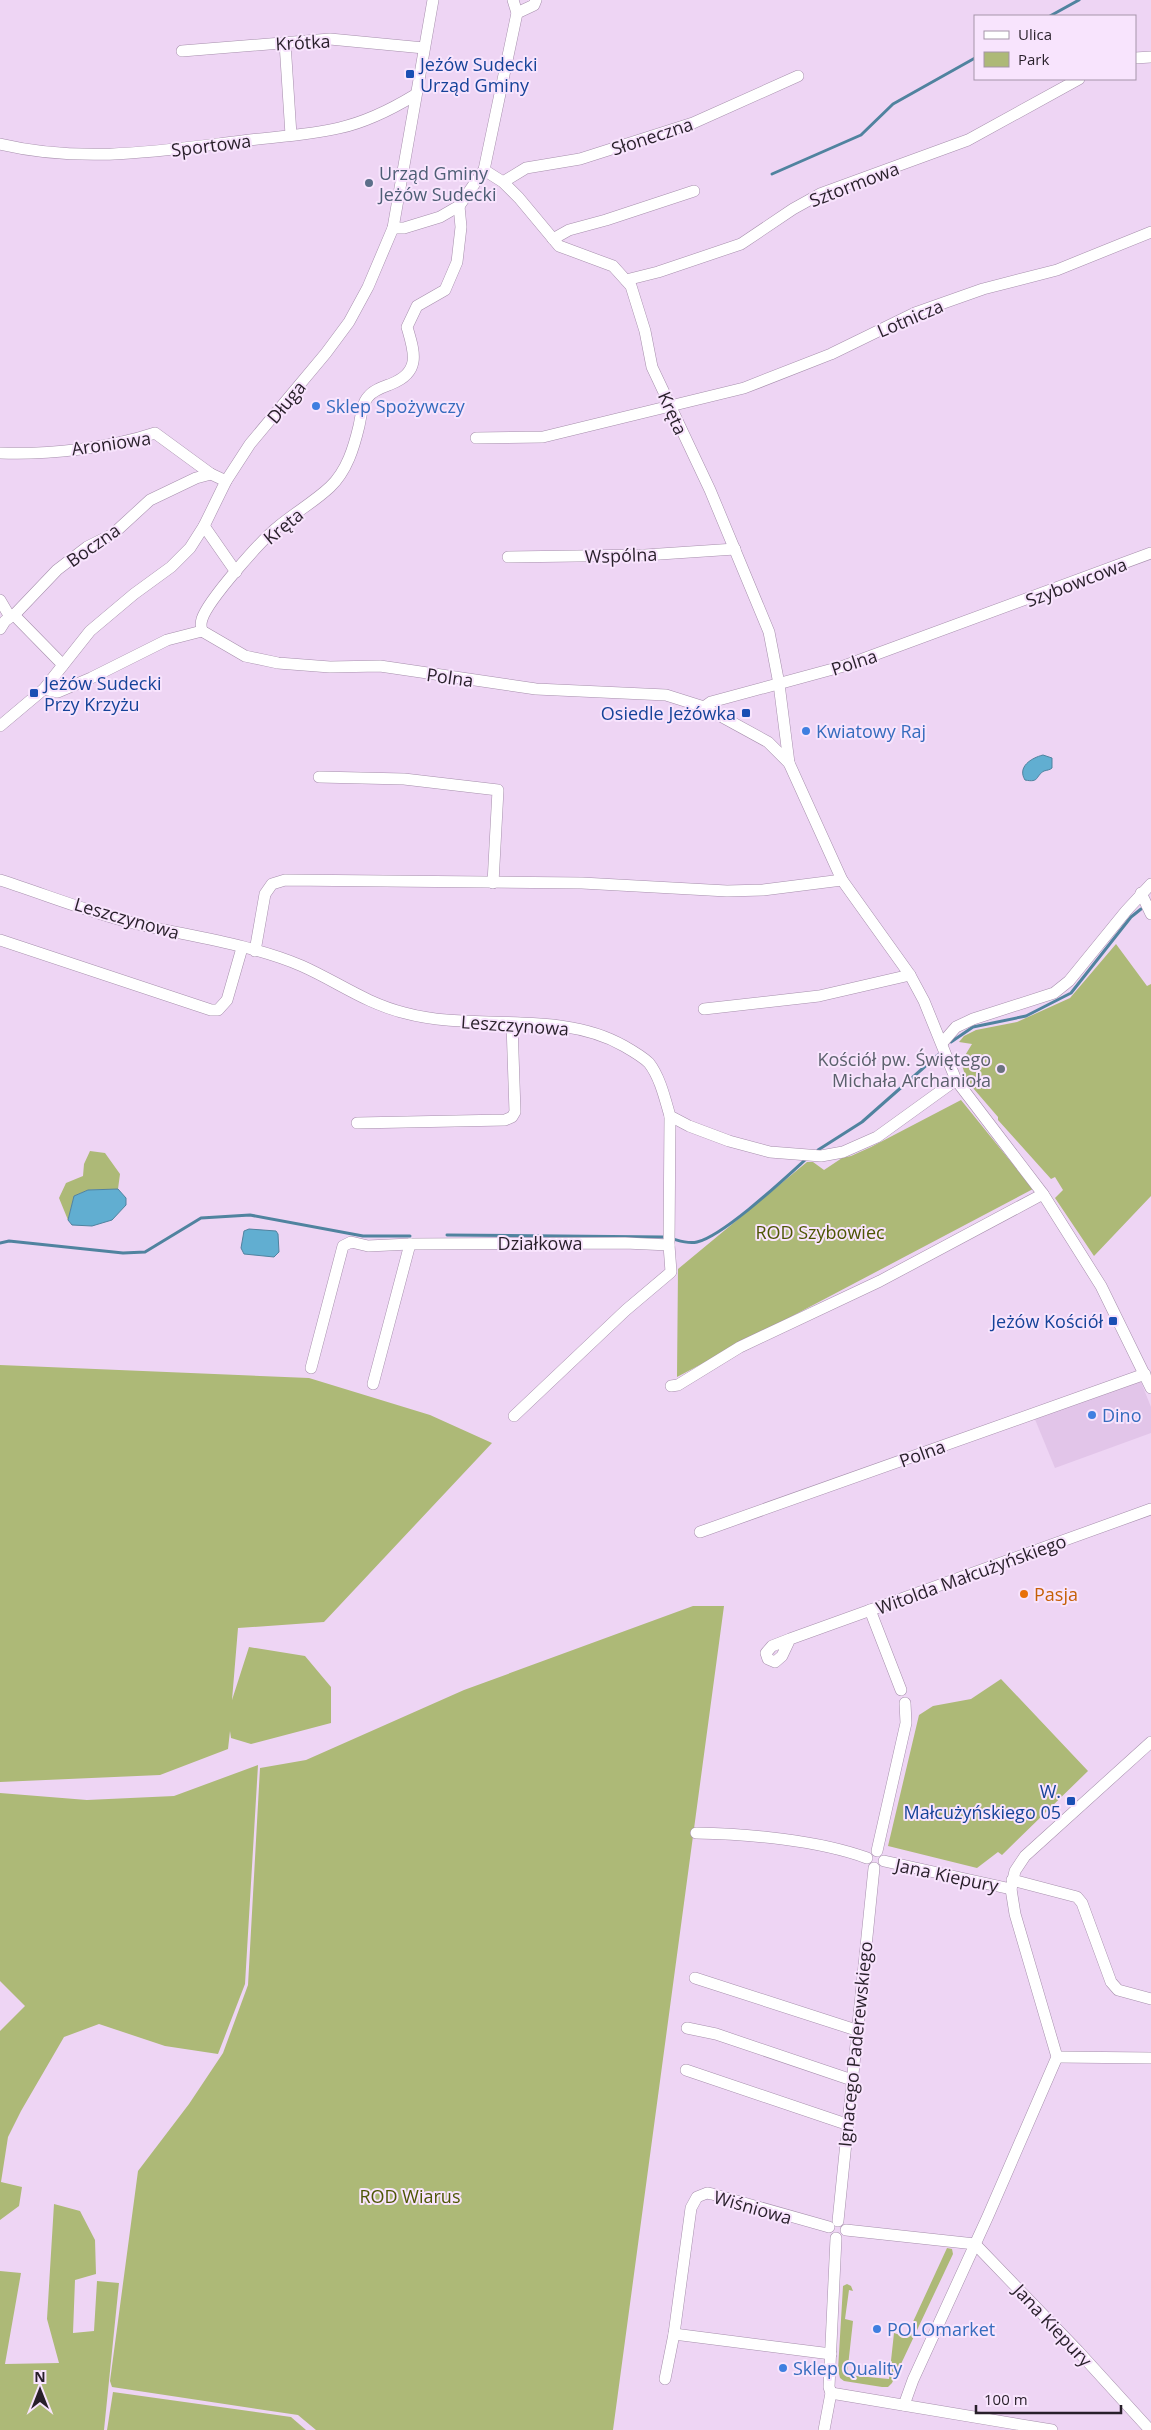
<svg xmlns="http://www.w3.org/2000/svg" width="1151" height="2430" font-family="'Open Sans',sans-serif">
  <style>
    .built { fill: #e2c5e9 }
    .green { fill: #adb977 }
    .water { fill: #61aed1; stroke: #50839f }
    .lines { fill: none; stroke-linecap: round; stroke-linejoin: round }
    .stream { stroke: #50839f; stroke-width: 3 }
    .minor-casing { stroke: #a68fac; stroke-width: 12 }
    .minor { stroke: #fff; stroke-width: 11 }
    .transit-dot { fill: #1a4fb4; stroke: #f8e4fd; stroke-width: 2 }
    .service-dot { fill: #5c6f8a; stroke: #f8e4fd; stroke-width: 2 }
    .shop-dot { fill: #3f7fe0; stroke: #f8e4fd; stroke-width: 2 }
    .worship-dot { fill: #6b7280; stroke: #f8e4fd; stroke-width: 2 }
    .food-dot { fill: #e8710a; stroke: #f8e4fd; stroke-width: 2 }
    .labels { text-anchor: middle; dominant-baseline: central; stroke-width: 4; stroke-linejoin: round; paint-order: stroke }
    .street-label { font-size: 18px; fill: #281f2a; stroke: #f8e4fd }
    .transit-label { font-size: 18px; fill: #164399; stroke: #f8e4fd; text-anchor: end }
    .service-label { font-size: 18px; fill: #4e5e75; stroke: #f8e4fd; text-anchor: start }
    .shop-label { font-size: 18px; fill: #366cbe; stroke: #f8e4fd; text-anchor: start }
    .worship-label { font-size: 18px; fill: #5b616d; stroke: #f8e4fd; text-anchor: end }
    .park-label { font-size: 18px; fill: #4d5604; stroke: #f8e4fd }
    .food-label { font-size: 18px; fill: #c56008; stroke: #f8e4fd; text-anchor: start }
  </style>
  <rect width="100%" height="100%" fill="#eed5f4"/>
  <polygon class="built" points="1135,1381 1141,1382 1151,1407 1151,1433 1055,1468 1034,1417"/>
  <g class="green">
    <polygon points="1116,944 1147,986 1151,984 1151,1196 1094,1256 1055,1198 1063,1190 1055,1177 1051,1179 998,1120 998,1117 967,1081 961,1062 972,1044 959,1042 964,1036 976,1030 1017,1022 1070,998"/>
    <polygon points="961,1100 1033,1189 677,1377 678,1269 807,1162 813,1162 824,1170 842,1158 851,1156 871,1147"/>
    <polygon points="90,1151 105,1153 120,1174 118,1189 88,1190 74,1196 68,1220 59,1198 66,1183 83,1176 84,1164"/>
    <polygon points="0,1365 309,1378 430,1415 492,1443 324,1622 238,1628 232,1700 249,1647 305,1656 331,1687 331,1723 251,1744 231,1738 230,1731 228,1749 160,1775 0,1782"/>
    <polygon points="693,1606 724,1606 613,2430 316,2430 298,2415 112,2387 110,2381 138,2171 189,2104 223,2053 248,1985 260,1768 306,1760 464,1690"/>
    <polygon points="1001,1679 1088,1771 1002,1855 998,1852 977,1868 888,1846 919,1715 933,1706 971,1699"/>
    <polygon points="258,1765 245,1984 218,2054 165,2046 99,2024 64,2037 21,2111 8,2137 1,2182 22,2187 19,2206 0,2220 0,2031 25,2006 0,1981 0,1793 87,1800 174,1796"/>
    <polygon points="54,2204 80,2211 95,2240 96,2274 75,2280 73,2333 94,2331 97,2281 119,2283 104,2430 0,2430 0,2271 21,2273 5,2364 59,2363 47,2319"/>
    <polygon points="947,2248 952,2249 953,2254 892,2383 888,2387 882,2387 844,2381 840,2378 838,2370 843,2286 847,2284 851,2286 853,2291 849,2290 845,2319 853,2321 847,2375 889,2379 894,2333 906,2337"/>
    <polygon points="113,2392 291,2417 306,2430 107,2430"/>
  </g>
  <g class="water">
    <path d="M1043,755L1052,758V768C1050,770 1047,770 1044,771C1035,776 1040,783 1025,780C1017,767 1031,758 1043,755Z"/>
    <polygon points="118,1189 126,1198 126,1205 112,1220 92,1226 72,1225 68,1220 74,1196 88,1190"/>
    <polygon points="249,1229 276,1231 278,1234 279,1252 274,1257 244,1254 241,1248 244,1231"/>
  </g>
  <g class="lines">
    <g class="stream">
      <polyline points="1050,16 1079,0"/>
      <polyline points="772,174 861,135 893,104 975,58"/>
      <polyline points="951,1042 973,1027 1026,1016 1071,993 1131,917 1141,909"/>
      <polyline points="818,1150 862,1122 938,1055"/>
      <path d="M447,1235L663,1237C675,1238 685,1245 697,1242C723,1236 783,1180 805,1160"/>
      <polyline points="0,1243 9,1241 123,1253 145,1252 201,1218 250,1215 363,1236 410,1236"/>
    </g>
    <defs>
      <g id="minor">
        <polyline points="517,13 534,5 536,0"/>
        <polyline points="285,43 291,135"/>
        <polyline points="182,51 330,39 424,48"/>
        <polyline points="1135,58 1151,57"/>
        <path d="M0,144C80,163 153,152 234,142C269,137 305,136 339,128C366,122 392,109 415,95"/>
        <polyline points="484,170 503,182 519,198 559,246 613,266 631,286 645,331 652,367 710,490 769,632 779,684 789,763"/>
        <polyline points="503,182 526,168 580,159 693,123 798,76"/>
        <polyline points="393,228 404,228 440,217 459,206 484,170 517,13 513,0"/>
        <polyline points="553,239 569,230 606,220 694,191"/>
        <polyline points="626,280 658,272 741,244 793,209 820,194 968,140 1079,79"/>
        <polyline points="476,438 543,437 744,388 831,354 915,313 983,289 1057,270 1151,232"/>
        <path d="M0,453C47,455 111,448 155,433L211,474L226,481"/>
        <polyline points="204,526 236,572"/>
        <polyline points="508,557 645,555 735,549"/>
        <polyline points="0,600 10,617"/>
        <polyline points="14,615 63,665"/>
        <polyline points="0,629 5,621 16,613 57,570 87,547 113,534 150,500 196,478 211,474"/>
        <polyline points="202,631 245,656 278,663 330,667 380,666 536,689 666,695 704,707 768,742 789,763 842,880 910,975 924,1001 956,1080 1043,1194 1101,1286 1151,1388"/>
        <path d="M202,631C201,628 201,622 202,619C208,600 262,539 279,526C296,512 314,502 330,487C347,471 354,447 359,426C361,417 362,403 368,397C373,390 383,387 391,384C422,372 414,351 407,327L417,306L445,290L457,262L461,227L459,206"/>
        <polyline points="44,689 58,692 91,678 167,640 202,631"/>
        <polyline points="704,707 711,702 844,666 1151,553"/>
        <polyline points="0,726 44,689 90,631 134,594 171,567 190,548 204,526 226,481 250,444 326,353 349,322 368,287 393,228 433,0"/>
        <polyline points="319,777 404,779 498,790 493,883"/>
        <path d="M0,880C44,894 88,912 133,923C188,936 251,944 302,966C338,982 365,1003 405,1013C474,1032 560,1009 624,1046C631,1050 643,1057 649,1063C660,1077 665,1099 670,1116L689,1126L729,1141L770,1152L821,1156L843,1152L877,1137L956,1080"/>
        <polyline points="1141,893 1151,914"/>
        <polyline points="0,940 211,1010 218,1010 227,1000 242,948"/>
        <polyline points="255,951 265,894 272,884 285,880 582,883 727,891 763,890 842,880"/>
        <polyline points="704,1009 819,996 910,975"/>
        <polyline points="943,1042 956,1027 973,1019 1054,993 1069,981 1126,911 1151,884"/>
        <polyline points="357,1123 505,1120 512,1117 515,1112 512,1024"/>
        <polyline points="311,1368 343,1246 351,1242 368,1246 410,1244"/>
        <polyline points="373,1384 410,1244 625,1243 669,1245"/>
        <polyline points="671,1386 678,1385 740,1347 880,1281 1043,1194"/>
        <polyline points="514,1416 626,1310 671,1272 669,1245 670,1116"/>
        <polyline points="700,1532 1145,1374"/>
        <polyline points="870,1610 901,1690"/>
        <polyline points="790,1639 782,1656 775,1662 768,1659 766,1653 772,1646 790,1639 1151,1509"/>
        <path d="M696,1833C748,1834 818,1840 867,1858"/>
        <polyline points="877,1851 906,1723 905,1703"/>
        <polyline points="884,1861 1011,1889"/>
        <polyline points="1012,1880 1077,1897 1082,1903 1111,1982 1118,1990 1151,1999"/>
        <polyline points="695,1978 856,2030"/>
        <polyline points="687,2028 716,2034 852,2080"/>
        <polyline points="1057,2057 1151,2058"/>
        <polyline points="686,2070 846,2124"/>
        <polyline points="838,2221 874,1868"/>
        <polyline points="846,2230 975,2244"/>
        <polyline points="975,2244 1078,2351 1150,2430"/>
        <polyline points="674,2334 831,2354"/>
        <polyline points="665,2379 674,2334 691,2208 697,2197 707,2193 712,2194 829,2227"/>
        <polyline points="831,2393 1052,2430"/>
        <polyline points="904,2405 913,2380 988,2216 1057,2057 1015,1914 1011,1889 1015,1871 1025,1856 1151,1742"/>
        <polyline points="824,2430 831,2393 829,2387 836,2238"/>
      </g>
    </defs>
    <use href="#minor" class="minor-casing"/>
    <use href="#minor" class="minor"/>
  </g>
  <g class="transit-dot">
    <rect x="405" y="69" width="10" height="10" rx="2.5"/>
    <rect x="29" y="688" width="10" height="10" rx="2.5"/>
    <rect x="741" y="708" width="10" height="10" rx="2.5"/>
    <rect x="1108" y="1316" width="10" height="10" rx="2.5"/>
    <rect x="1066" y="1796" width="10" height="10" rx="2.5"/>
  </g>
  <circle class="service-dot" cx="369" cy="183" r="5"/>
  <g class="shop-dot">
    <circle cx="316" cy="406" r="5"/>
    <circle cx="806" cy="731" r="5"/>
    <circle cx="1092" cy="1415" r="5"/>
    <circle cx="877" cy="2329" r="5"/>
    <circle cx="783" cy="2368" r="5"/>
  </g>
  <circle class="worship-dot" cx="1001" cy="1069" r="5"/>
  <circle class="food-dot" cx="1024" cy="1594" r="5"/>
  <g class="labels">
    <g class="street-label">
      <text transform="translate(303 42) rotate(-3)">Krótka</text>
      <text transform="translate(652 136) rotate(-18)">Słoneczna</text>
      <text transform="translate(211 145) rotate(-7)">Sportowa</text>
      <text transform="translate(854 184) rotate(-21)">Sztormowa</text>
      <text transform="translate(910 318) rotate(-23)">Lotnicza</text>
      <text transform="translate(286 402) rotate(-50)">Długa</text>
      <text transform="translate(673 413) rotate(66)">Kręta</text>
      <text transform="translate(111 443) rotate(-8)">Aroniowa</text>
      <text transform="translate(283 526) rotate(-39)">Kręta</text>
      <text transform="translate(93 545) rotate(-35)">Boczna</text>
      <text transform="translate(621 555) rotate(-2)">Wspólna</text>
      <text transform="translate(1076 582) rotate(-21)">Szybowcowa</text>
      <text transform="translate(854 662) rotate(-18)">Polna</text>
      <text transform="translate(450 677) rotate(8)">Polna</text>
      <text transform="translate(127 918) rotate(16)">Leszczynowa</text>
      <text transform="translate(515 1025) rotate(4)">Leszczynowa</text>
      <text x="540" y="1243">Działkowa</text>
      <text transform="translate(922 1453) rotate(-20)">Polna</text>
      <text transform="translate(971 1574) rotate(-20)">Witolda Małcużyńskiego</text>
      <text transform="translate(947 1875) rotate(12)">Jana Kiepury</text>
      <text transform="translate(855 2044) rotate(-84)">Ignacego Paderewskiego</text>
      <text transform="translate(753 2207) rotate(16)">Wiśniowa</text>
      <text transform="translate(1053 2325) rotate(47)">Jana Kiepury</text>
    </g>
    <g class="transit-label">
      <text x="420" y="64" text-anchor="start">Jeżów Sudecki<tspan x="420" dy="21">Urząd Gminy</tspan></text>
      <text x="44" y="683" text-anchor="start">Jeżów Sudecki<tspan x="44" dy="21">Przy Krzyżu</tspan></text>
      <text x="736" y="713">Osiedle Jeżówka</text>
      <text x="1103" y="1321">Jeżów Kościół</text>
      <text x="1061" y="1791">W.<tspan x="1061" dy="21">Małcużyńskiego 05</tspan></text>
    </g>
    <g class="service-label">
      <text x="379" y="173">Urząd Gminy<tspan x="379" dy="21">Jeżów Sudecki</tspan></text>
    </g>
    <g class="shop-label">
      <text x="326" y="406">Sklep Spożywczy</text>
      <text x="816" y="731">Kwiatowy Raj</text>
      <text x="1102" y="1415">Dino</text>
      <text x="887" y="2329">POLOmarket</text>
      <text x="793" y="2368">Sklep Quality</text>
    </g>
    <g class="worship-label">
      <text x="991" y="1059">Kościół pw. Świętego<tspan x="991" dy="21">Michała Archanioła</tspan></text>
    </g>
    <g class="park-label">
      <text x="820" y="1232">ROD Szybowiec</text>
      <text x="410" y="2196">ROD Wiarus</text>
    </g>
    <g class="food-label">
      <text x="1034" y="1594">Pasja</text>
    </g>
  </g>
  <rect x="974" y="15" width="162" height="65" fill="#f8e4fd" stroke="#a595a9"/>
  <rect x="984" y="31" width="25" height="8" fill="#ffffff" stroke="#a595a9"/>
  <text x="1018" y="40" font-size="15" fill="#281f2a">Ulica</text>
  <rect x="984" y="52" width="25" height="15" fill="#adb977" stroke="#a595a9"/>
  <text x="1018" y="65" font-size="15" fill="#281f2a">Park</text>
  <g transform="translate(40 2390)" stroke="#f8e4fd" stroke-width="4" paint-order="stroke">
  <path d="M0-4L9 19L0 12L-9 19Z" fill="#281f2a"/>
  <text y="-8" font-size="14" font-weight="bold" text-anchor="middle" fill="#281f2a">N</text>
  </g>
  <path d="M976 2405v8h145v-8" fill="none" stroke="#281f2a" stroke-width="2.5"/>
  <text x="984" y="2405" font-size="15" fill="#281f2a" stroke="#f8e4fd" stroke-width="4" paint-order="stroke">100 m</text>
</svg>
